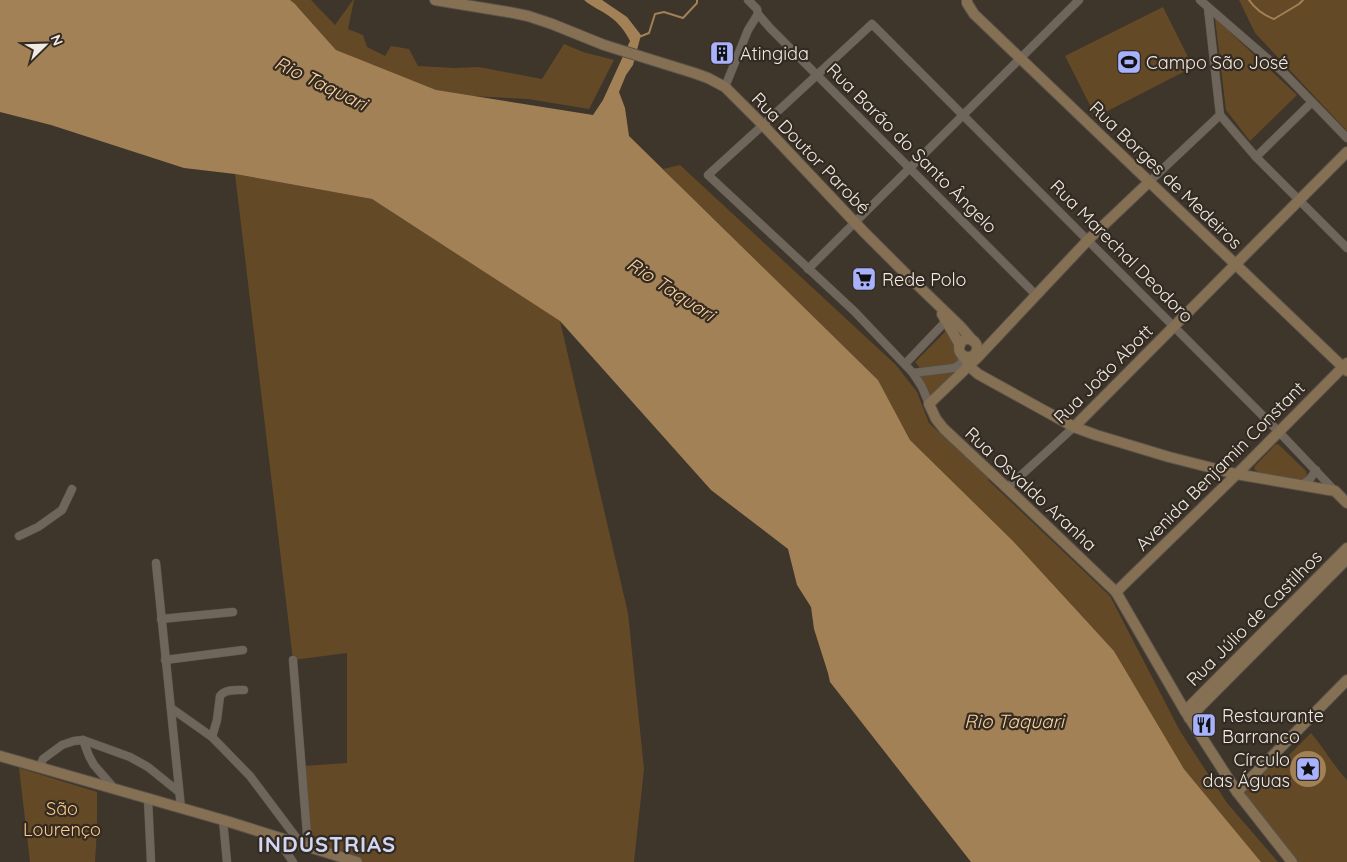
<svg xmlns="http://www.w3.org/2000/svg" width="1347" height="862" font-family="Quicksand,sans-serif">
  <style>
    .green { fill: #644927 }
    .water { fill: #a38156 }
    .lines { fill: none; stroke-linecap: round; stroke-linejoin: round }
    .stream { stroke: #a38156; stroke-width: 2 }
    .street-casing { stroke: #59524a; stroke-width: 9 }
    .secondary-casing { stroke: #59524a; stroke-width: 12 }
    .street { stroke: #6f665b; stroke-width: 8 }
    .secondary { stroke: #857054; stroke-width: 10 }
    .labels { text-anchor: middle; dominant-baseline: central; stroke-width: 4.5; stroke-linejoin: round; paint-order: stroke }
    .poi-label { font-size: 18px; fill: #f0eae4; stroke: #332b22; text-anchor: start }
    .street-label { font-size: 18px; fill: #f0eae4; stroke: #332b22 }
    .park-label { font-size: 18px; fill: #feca88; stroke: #332b22 }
    .water-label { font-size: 19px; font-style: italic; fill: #fbd19e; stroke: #332b22 }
    .district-label { font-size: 22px; font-weight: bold; letter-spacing: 1px; fill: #d1d6f3; stroke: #332b22 }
  </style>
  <rect width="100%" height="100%" fill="#3e352b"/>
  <g class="green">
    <polygon points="289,0 311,0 335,25 353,0 354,0 348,29 363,35 367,47 385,56 391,46 409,49 418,66 454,68 479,67 542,79 564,44 583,52 614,60 589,109 528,99 431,94 336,50 299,8"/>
    <polygon points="1239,0 1347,0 1347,131 1255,33"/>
    <polygon points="1163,7 1193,67 1096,117 1065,56"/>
    <polygon points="1215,18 1297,95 1250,141 1226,110"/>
    <polygon points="680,165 896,365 917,392 929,423 947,440 949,438 989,479 988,480 1110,596 1180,731 1227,803 1278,862 1261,862 1184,769 1114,651 1013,541 910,440 878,380 663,169"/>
    <polygon points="235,174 372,199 560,321 628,613 644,769 634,862 357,862 308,847 302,766 347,763 347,653 293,660"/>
    <polygon points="947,330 962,360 957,365 920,368 915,362"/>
    <polygon points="951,372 953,376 930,400 918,375"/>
    <polygon points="1278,444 1306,471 1307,476 1306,479 1302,480 1258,472 1254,469 1255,466 1275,445"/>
    <path d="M1311,733C1324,748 1333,765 1347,780V862H1295L1243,793L1274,761L1281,763Z"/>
    <polygon points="19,768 97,792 97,828 95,862 30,862"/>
  </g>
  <g class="water">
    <path d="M0,0H290L295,4L336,50L436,90L593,115L603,100L630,41C625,31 618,22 609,16C601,10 592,7 584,0H602L627,17L641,35L633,65L626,75L619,92L625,108L629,136L878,380L910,440L1013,541L1114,651L1184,769L1261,862H971L830,682L828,673L814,629L811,607L797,585L788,549L711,490L560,321L372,199L235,174L184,168L51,125L0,112Z"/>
    <circle cx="1308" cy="769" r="18"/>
  </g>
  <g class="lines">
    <g class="stream">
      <path d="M1249,0C1256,10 1263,15 1274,19L1299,4L1303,0"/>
      <polyline points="639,37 649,33 655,14 664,12 683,18 697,3 697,0"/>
    </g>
    <defs>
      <g id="street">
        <polyline points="748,0 757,9 758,14 770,28 1036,295"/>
        <polyline points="1200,0 1284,73 1347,138"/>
        <polyline points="1208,8 1220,115 1256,157 1347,248"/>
        <polyline points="725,87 748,30 758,14"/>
        <polyline points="1256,157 1312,102"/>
        <polyline points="1149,182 1220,115"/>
        <polyline points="808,269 1079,0"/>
        <polyline points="905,364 946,321"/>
        <polyline points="913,373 954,368 961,364 963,356"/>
        <polyline points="929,404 922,387 913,373 854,311 708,175 763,125 872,24 1279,432 1335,491"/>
        <polyline points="1302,485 1310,479 1316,470"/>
        <polyline points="1007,488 1074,427"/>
        <polyline points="19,536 38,527 62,510 72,489"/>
        <polyline points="156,563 181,808"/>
        <polyline points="161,619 233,612"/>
        <polyline points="165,660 243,650"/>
        <polyline points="293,660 308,847"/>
        <polyline points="171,708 212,737 250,776 301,844"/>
        <path d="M212,737L217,720L220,696C225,689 236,690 244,690"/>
        <polyline points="83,740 89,756 94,765 114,788"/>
        <polyline points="40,766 43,759 62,745 74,741 83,740 130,757 148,767 179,792"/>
        <polyline points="148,799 151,862"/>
        <polyline points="223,820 227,862"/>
        <polyline points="276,837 293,862"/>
      </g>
      <g id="secondary">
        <polyline points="435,0 508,12 528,16 552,24 604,45 694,73 708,78 725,87 763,125 864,232 904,272 960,326 973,341"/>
        <polyline points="967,0 967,3 974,14 1347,371"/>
        <polyline points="1149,182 1088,240 977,358 929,404 936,419 944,429 1007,488 1116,592 1185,711 1237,792 1292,862"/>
        <polyline points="942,314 960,345"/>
        <circle cx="968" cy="348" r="9"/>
        <polyline points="964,356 969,366 978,374 1074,427 1096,435 1169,457 1236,474 1335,491 1347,503"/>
        <polyline points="1074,427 1347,152"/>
        <polyline points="1116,592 1244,467 1347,363"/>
        <polyline points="1185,711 1347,548"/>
        <polyline points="1189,718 1347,559"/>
        <polyline points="0,756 223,820 357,862"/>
        <polyline points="1237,792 1347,680"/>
      </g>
    </defs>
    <use href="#street" class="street-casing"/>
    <use href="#secondary" class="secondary-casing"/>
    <use href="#street" class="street"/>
    <use href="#secondary" class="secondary"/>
  </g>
  <defs>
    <symbol id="building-square" viewBox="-11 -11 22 22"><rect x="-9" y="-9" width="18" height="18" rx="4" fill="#a7b1fc" stroke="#332b22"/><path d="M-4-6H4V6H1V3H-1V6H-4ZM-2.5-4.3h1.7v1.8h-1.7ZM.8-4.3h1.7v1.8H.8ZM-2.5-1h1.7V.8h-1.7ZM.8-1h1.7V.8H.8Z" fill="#111"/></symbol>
    <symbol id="stadium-square" viewBox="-11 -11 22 22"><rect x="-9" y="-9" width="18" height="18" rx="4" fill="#a7b1fc" stroke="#332b22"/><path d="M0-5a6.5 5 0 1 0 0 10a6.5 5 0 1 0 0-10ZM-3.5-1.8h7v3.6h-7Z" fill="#111"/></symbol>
    <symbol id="supermarket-square" viewBox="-11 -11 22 22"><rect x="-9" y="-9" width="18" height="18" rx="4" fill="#a7b1fc" stroke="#332b22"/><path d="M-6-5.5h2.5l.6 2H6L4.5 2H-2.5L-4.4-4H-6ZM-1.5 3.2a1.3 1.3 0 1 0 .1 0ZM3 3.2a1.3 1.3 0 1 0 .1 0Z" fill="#111"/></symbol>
    <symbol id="restaurant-square" viewBox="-11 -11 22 22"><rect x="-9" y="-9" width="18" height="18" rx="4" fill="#a7b1fc" stroke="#332b22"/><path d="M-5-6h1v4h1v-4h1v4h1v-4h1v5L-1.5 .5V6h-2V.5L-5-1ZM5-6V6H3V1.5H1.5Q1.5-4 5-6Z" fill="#111"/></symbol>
    <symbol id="sight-square" viewBox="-11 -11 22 22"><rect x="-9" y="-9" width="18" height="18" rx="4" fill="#a7b1fc" stroke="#332b22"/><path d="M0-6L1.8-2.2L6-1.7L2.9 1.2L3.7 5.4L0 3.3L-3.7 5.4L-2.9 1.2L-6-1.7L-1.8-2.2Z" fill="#111"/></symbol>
  </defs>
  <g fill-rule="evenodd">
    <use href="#building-square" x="708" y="39" width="28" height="28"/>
    <use href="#stadium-square" x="1115" y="48" width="28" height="28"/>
    <use href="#supermarket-square" x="850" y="265" width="28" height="28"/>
    <use href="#restaurant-square" x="1190" y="711" width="28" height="28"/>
    <use href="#sight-square" x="1294" y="755" width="28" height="28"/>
  </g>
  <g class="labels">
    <g class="poi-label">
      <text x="740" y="53">Atingida</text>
      <text x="1146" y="62">Campo São José</text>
      <text x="882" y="279">Rede Polo</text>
      <text x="1222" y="715">Restaurante<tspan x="1222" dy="21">Barranco</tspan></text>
      <text x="1290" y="759" text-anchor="end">Círculo<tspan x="1290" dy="21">das Águas</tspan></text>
    </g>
    <g class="street-label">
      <text transform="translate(912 148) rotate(45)">Rua Barão do Santo Ângelo</text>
      <text transform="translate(811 153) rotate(46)">Rua Doutor Parobé</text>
      <text transform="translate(1166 175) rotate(44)">Rua Borges de Medeiros</text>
      <text transform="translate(1122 251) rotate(45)">Rua Marechal Deodoro</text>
      <text transform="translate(1103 374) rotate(-45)">Rua João Abott</text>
      <text transform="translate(1220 466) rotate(-45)">Avenida Benjamin Constant</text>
      <text transform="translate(1031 489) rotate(43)">Rua Osvaldo Aranha</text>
      <text transform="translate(1254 618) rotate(-45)">Rua Júlio de Castilhos</text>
    </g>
    <g class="park-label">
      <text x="62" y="808">São<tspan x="62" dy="21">Lourenço</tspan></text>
    </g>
    <g class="water-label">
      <text transform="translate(321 83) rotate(26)">Rio Taquari</text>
      <text transform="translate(671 289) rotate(33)">Rio Taquari</text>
      <text x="1014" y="721">Rio Taquari</text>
    </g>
    <g class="district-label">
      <text x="327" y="844">INDÚSTRIAS</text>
    </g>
  </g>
  <g transform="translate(45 45) rotate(67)" stroke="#332b22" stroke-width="4" paint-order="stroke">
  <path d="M0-4L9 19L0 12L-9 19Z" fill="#f0eae4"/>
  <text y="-8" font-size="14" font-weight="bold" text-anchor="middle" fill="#f0eae4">N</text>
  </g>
</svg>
